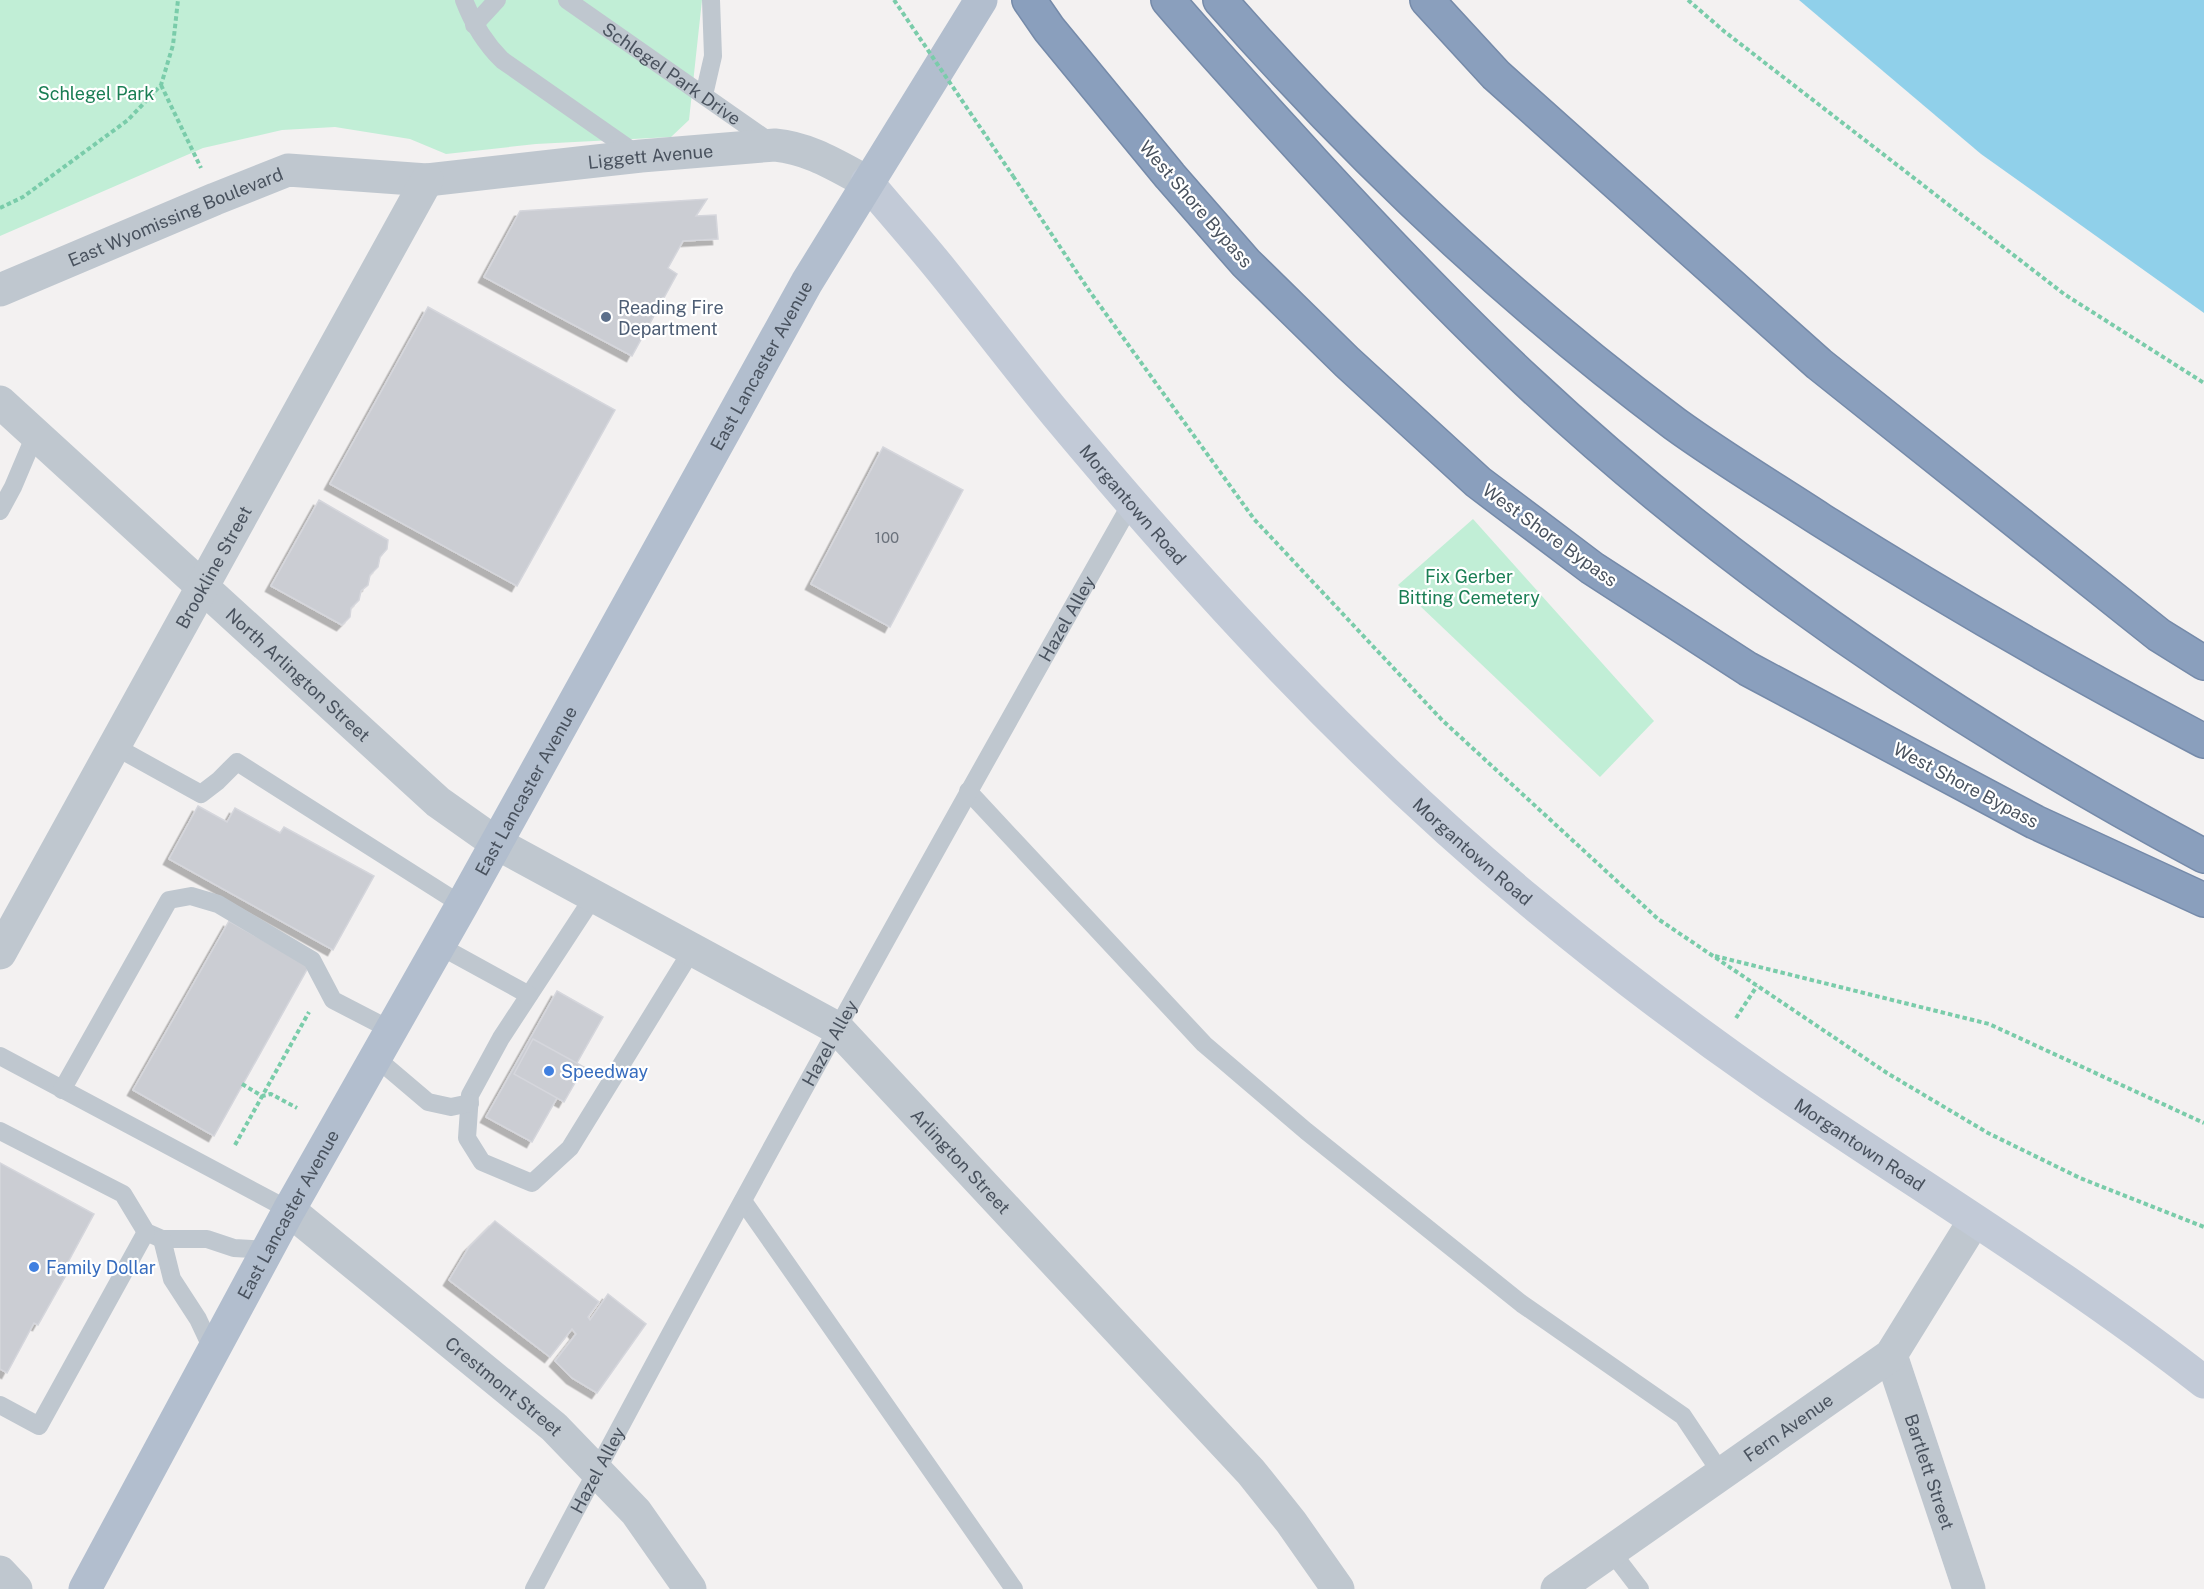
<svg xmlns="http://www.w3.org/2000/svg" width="2204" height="1589" font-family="'Public Sans',sans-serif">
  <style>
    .green { fill: #c1eed6 }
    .water { fill: #90d0ea }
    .building { fill: #cbcdd3; stroke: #d5d6dc; stroke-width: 1.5; filter: url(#shadow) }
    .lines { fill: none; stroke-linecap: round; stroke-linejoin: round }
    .motorway-casing { stroke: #758aa9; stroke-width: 36 }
    .path { stroke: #7accaa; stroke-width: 4; stroke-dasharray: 4.5 3; stroke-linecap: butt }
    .service { stroke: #bfc7cf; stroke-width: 18 }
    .minor { stroke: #bfc7cf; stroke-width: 33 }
    .secondary { stroke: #c2cad7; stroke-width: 33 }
    .primary { stroke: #b2bece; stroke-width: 33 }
    .motorway { stroke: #8a9fbd; stroke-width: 33 }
    .path-bridge { stroke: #7accaa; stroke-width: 4; stroke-dasharray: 4.5 3; stroke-linecap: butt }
    .service-dot { fill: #5c6f8a; stroke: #fff; stroke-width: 2 }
    .shop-dot { fill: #3f7fe0; stroke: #fff; stroke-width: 2 }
    .labels { text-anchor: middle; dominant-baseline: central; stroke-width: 4.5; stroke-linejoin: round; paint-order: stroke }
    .number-label { font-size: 15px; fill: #6a717b }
    .street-label { font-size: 18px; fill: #49525e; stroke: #fff }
    .park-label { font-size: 18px; fill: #1a7e54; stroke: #fff }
    .service-label { font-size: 18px; fill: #4e5e75; stroke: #fff; text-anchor: start }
    .shop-label { font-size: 18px; fill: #366cbe; stroke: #fff; text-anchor: start }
  </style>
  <defs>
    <filter id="shadow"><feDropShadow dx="-5.5" dy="5.5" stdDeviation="0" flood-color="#0004"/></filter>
  </defs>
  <rect width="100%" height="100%" fill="#f3f1f1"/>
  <g class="green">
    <polygon points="0,0 702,0 689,120 671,137 536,144 446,154 410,139 335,127 282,130 203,148 0,236"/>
    <polygon points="1473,519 1654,721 1600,777 1398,585"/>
  </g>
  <polygon class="water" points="1799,0 2204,0 2204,313 1981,154"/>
  <g class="building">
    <polygon points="707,199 696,216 716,215 718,239 683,241 668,268 677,274 632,356 484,277 520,211"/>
    <polygon points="428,307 615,410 517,586 330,484"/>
    <polygon points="883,447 963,490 890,627 811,584"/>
    <polygon points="319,500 388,540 387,549 380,557 378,567 370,575 368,585 361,591 359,600 351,608 350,617 342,625 271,586"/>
    <polygon points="198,806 227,822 235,808 280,833 284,827 374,876 333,950 169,859"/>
    <polygon points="229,921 309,966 214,1136 133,1090"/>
    <polygon points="557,991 603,1017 532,1142 486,1117"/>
    <polygon points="533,1039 584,1067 564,1102 514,1074"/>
    <polygon points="0,1163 94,1214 66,1266 70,1268 38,1325 34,1323 7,1373 0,1369"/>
    <polygon points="495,1221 599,1302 588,1317 590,1320 608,1294 646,1324 597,1393 572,1378 555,1361 576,1334 572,1329 550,1357 449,1280 469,1247"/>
  </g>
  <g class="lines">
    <defs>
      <g id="motorway">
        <polyline points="1029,0 1049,29 1170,176 1246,263 1347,362 1478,482 1592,568 1748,669 2035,822 2204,900"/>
        <path d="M1168,0C1215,55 1264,108 1313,162C1382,237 1452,311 1527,381C1728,569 1961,726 2204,856"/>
        <path d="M1220,0C1357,156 1509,300 1675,424C1722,458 1772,488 1821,520C1946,599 2073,672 2204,741"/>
        <polyline points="1427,0 1496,75 1819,364 2159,635 2204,663"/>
      </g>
    </defs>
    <use href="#motorway" class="motorway-casing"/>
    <g class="path">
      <polyline points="1688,0 1725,32 2064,294 2204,383"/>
      <polyline points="161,85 201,168"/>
      <polyline points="1013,176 1088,289 1254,519 1442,720 1658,919 1887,1073 1988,1133 2080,1178 2204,1227"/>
      <polyline points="0,208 23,197 128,120 161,85 173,45 178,0"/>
      <polyline points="1715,956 1989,1024 2204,1123"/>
      <polyline points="1736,1018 1757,986"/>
      <polyline points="242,1084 262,1096 271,1094 297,1108"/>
      <polyline points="235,1145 309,1012"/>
    </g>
    <g class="service">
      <path d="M464,0C473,24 484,42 502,60L638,155"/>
      <path id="s1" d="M567,0L773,144"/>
      <polyline points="474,25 497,0"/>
      <polyline points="704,95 713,56 711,0"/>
      <polyline points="0,511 13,487 35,435"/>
      <polyline points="114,746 201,794 218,781 237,762 462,905"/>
      <polyline points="968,791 1204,1044 1306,1131 1522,1304 1683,1416 1721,1473"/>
      <polyline points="594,896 501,1038 470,1095 467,1138 482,1162 532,1183 570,1148 692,950"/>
      <polyline points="438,945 529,995"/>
      <polyline points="0,1056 289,1210"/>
      <polyline points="375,1057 428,1102 451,1107 470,1103"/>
      <polyline points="62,1090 169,900 191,896 218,904 312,960 333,1000 391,1030"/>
      <polyline points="0,1131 123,1194 146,1232 162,1239 207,1239 234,1248 267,1250"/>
      <polyline points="743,1201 1014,1589"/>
      <polyline points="162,1239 172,1279 198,1319 213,1351"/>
      <polyline points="0,1405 39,1426 146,1232"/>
      <polyline points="1611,1551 1640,1589"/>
      <path id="s2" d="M534,1589C727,1223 928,862 1132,502"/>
    </g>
    <g class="minor">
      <path id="s3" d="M0,290L215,199L288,170L427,180L641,156L775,145C809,148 837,166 867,182"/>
      <path id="s4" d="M0,402L438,802L496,843L837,1028L1251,1472L1291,1522L1338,1589"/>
      <path id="s5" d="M0,953L427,180"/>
      <path id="s6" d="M289,1210L554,1427L636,1512L690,1589"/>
      <path id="s7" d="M1891,1355L1969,1589"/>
      <polyline points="0,1572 16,1589"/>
      <path id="s8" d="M1557,1589L1891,1355L1974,1221"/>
    </g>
    <path class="secondary" id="s9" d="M867,182C892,212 919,242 943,272C981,319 1018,368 1056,414C1202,589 1356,757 1531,902C1608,966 1688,1027 1770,1084C1914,1183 2066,1274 2204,1382"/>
    <path class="primary" id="s10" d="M85,1589L289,1210L462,905L807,282L981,0"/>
    <use href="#motorway" class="motorway"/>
    <polyline class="path-bridge" points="894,0 1013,176"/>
  </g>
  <circle class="service-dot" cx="606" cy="317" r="6"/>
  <g class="shop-dot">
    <circle cx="549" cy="1071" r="6"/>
    <circle cx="34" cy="1267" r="6"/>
  </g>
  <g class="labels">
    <g class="number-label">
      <text x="887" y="537">100</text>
    </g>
    <g class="street-label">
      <text stroke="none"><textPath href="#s1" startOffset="128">Schlegel Park Drive</textPath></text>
      <text stroke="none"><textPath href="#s3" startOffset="676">Liggett Avenue</textPath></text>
      <text transform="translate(1196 204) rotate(49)">West Shore Bypass</text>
      <text stroke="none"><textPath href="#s3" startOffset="190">East Wyomissing Boulevard</textPath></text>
      <text stroke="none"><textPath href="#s10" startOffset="1398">East Lancaster Avenue</textPath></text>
      <text stroke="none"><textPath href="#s9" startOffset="418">Morgantown Road</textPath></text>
      <text transform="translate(1550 535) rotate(36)">West Shore Bypass</text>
      <text stroke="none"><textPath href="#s5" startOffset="441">Brookline Street</textPath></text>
      <text stroke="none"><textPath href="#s2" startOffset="1107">Hazel Alley</textPath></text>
      <text stroke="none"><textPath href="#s4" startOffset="404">North Arlington Street</textPath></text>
      <text transform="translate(1966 785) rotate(28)">West Shore Bypass</text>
      <text stroke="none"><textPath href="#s10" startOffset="912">East Lancaster Avenue</textPath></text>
      <text stroke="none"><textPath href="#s9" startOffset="904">Morgantown Road</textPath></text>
      <text stroke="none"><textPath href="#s2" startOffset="621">Hazel Alley</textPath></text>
      <text stroke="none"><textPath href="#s9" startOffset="1390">Morgantown Road</textPath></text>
      <text stroke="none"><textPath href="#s4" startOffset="1234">Arlington Street</textPath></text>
      <text stroke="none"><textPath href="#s10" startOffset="426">East Lancaster Avenue</textPath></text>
      <text stroke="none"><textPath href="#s6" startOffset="278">Crestmont Street</textPath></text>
      <text stroke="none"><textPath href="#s8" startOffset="282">Fern Avenue</textPath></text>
      <text stroke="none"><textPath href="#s2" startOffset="135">Hazel Alley</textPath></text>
      <text stroke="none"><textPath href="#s7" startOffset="123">Bartlett Street</textPath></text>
    </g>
    <g class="park-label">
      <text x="96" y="93">Schlegel Park</text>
      <text x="1469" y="576">Fix Gerber<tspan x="1469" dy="21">Bitting Cemetery</tspan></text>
    </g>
    <g class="service-label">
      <text x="618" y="307">Reading Fire<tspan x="618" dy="21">Department</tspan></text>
    </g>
    <g class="shop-label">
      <text x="561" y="1071">Speedway</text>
      <text x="46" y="1267">Family Dollar</text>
    </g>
  </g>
</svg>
